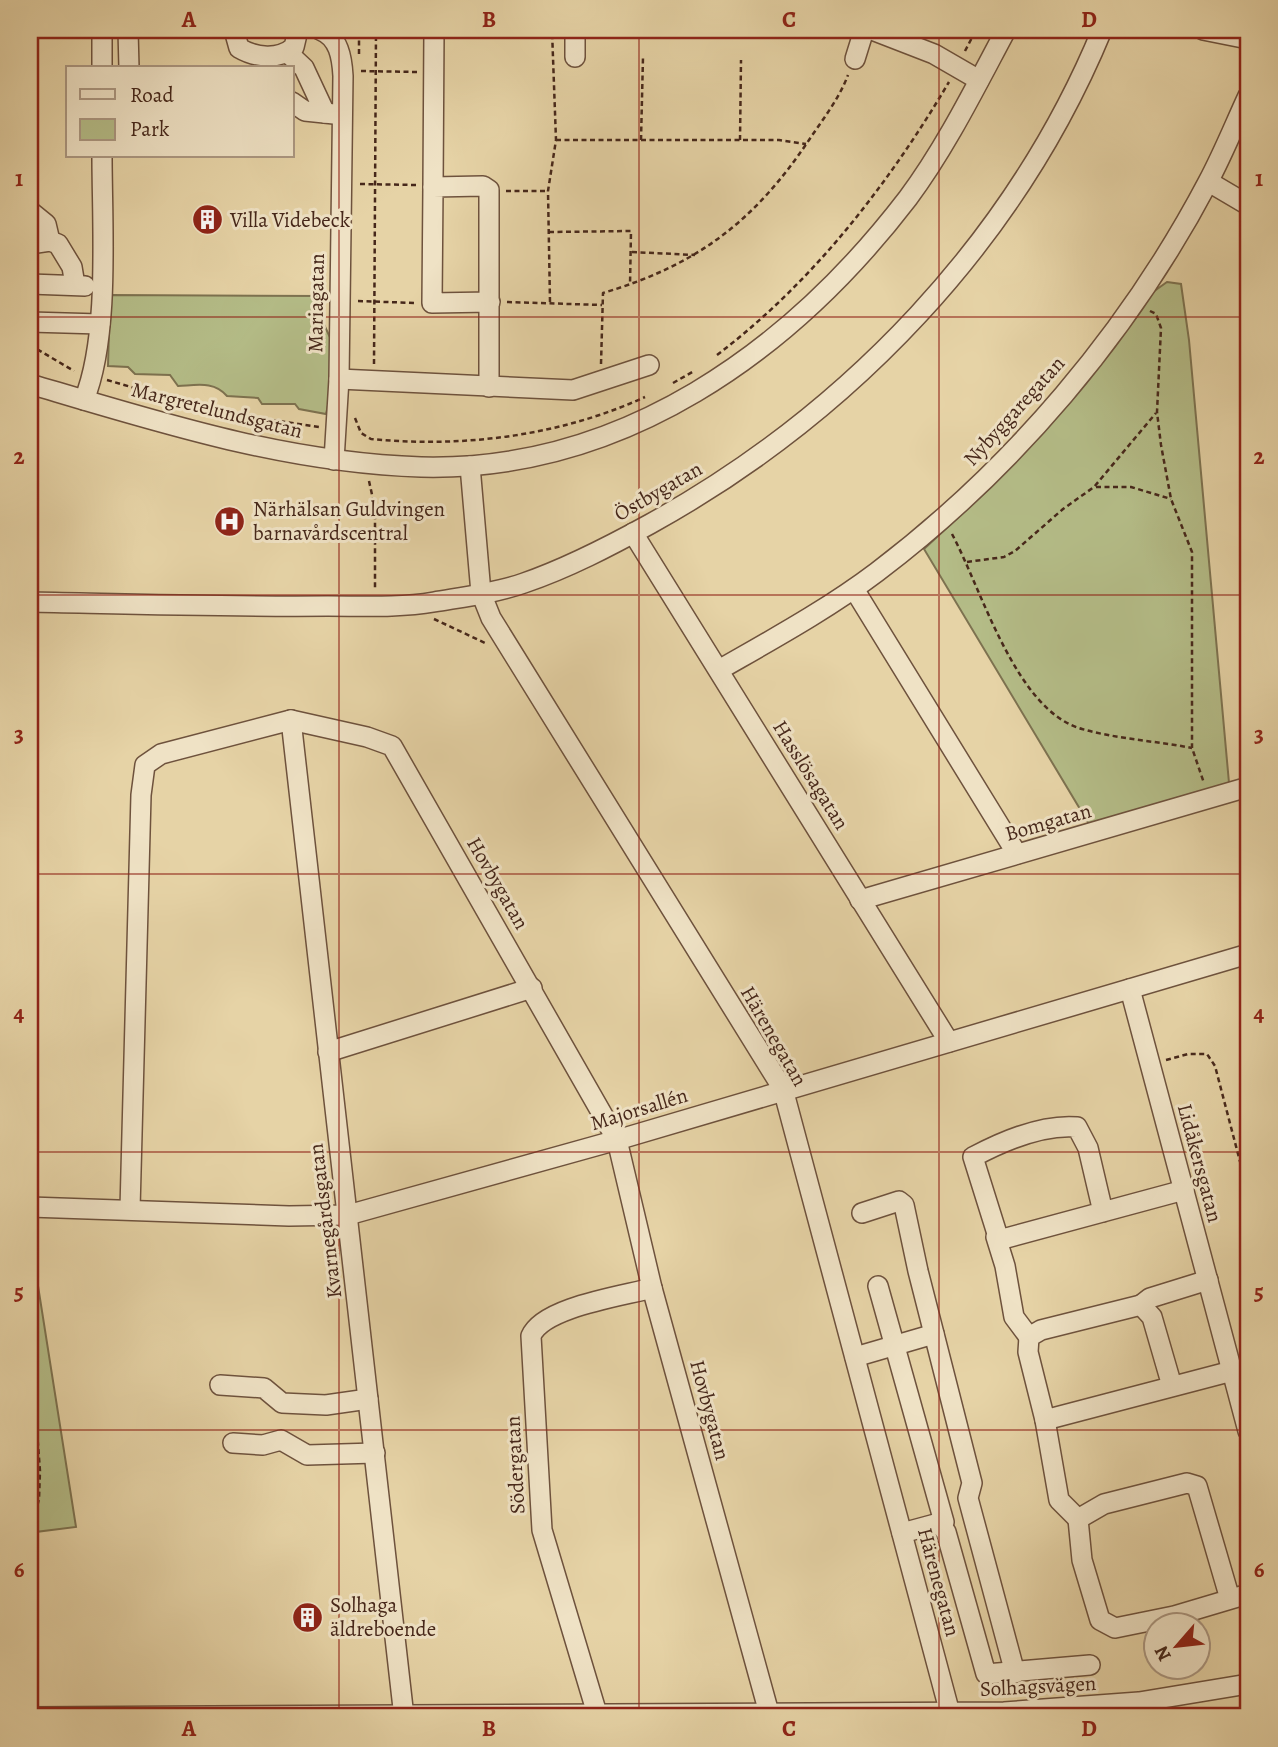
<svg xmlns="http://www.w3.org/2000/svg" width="1278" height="1747" font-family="Alegreya,serif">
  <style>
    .green { fill: #b4bc87; stroke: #7d7250; stroke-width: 2 }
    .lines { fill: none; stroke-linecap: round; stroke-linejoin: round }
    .minor-casing { stroke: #6e523d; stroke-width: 22 }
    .path { stroke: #46271a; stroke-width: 2.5; stroke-dasharray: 5 3.5; stroke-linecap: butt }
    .minor { stroke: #efe2c5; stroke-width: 19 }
    .grid { fill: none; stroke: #8f2418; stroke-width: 2; stroke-opacity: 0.55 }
    .labels { text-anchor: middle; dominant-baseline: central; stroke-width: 6; stroke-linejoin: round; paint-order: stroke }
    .poi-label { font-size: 21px; fill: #46271a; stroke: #efe2c5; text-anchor: start }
    .street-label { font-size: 21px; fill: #46271a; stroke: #efe2c5 }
    .neatline { fill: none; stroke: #8f2418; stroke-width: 2.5 }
    .grid-label { font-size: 23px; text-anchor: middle; font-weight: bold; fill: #8f2418 }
  </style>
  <rect width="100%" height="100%" fill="#e6d3a6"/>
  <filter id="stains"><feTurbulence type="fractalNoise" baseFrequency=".00286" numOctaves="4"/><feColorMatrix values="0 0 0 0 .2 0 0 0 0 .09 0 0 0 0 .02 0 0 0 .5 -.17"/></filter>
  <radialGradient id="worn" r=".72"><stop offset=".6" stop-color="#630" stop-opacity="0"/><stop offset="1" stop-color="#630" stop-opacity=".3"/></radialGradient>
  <g class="green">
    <polygon points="1167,282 1181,284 1189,340 1229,783 1089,824 924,549 991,487 1153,292"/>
    <path d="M110,295L320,296L321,318L334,346V379L326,414L299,409L295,404H262L258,398L227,396C214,381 198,385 178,386L170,375L135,374L128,367L108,366Z"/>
    <polygon points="30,1235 76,1527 36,1532 38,1699 30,1700"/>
  </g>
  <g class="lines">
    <defs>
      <g id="minor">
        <polyline points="128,30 129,68"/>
        <path d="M234,30L239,48C256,58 279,60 294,47L298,30"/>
        <path d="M320,30C339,37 342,58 343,76L339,379L334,460"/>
        <polyline points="872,30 934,54 979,80"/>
        <polyline points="1203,30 1248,39"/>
        <polyline points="288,53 304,68 325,113"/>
        <polyline points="575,57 575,30"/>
        <polyline points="855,59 864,30"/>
        <polyline points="102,68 102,30"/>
        <polyline points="292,102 305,111 334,114"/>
        <polyline points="1209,182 1248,205"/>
        <polyline points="433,187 434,30"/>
        <polyline points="30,211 46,224 50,241"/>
        <polyline points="30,244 50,241 58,244 72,267 75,285"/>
        <polyline points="30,284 85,286"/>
        <polyline points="30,322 100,324"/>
        <polyline points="339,379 573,390 649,365"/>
        <path d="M30,384C158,422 286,463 421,467C622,472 790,352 908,198C946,147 976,86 1006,30"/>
        <polyline points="489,387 489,190 483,186 433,187 432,303 490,302"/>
        <path d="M84,400C110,336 102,226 102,156"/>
        <polyline points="470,466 481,593 491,618 783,1089 951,1717"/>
        <polyline points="633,533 949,1042"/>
        <polyline points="854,589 1017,854"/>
        <path d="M30,602C129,604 228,607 328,606C363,606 399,608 434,602C463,597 496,593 524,583C568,568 610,546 650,524C849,414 1015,241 1102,30"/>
        <path d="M719,670C773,639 828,609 877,572C1013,469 1129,332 1208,182C1223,154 1235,124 1248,96"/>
        <polyline points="291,720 404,1717"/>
        <polyline points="860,900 1248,787"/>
        <polyline points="1130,989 1248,1431"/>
        <polyline points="328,1052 532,988"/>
        <polyline points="30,1207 289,1216 348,1215 617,1140 1248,954"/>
        <polyline points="130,1209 141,795 145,765 161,754 291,720 367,737 392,746 617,1140 652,1288 769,1713"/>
        <path d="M1103,1212L1088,1148L1077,1127C1043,1124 1003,1141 973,1157L999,1240L1184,1190"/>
        <polyline points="862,1213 899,1201 904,1205 918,1271 972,1483 968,1498 1015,1673"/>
        <polyline points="996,1237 1005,1266 1014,1317 1029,1337"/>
        <polyline points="878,1286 944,1522"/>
        <polyline points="1141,1305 1150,1298 1208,1280"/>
        <polyline points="855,1357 934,1334"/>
        <polyline points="220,1385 264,1388 282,1403 326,1405 368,1399"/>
        <polyline points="1172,1386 1152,1317 1141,1305 1041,1330 1029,1337 1028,1352 1045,1420 1232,1371"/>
        <polyline points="1045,1420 1059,1500 1078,1519"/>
        <polyline points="233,1443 263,1445 281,1440 307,1455 375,1453"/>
        <polyline points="902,1533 939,1523 946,1532 986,1674 1090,1665"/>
        <polyline points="1230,1599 1197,1486 1187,1483 1104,1504 1078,1519 1082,1560 1100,1620 1115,1628 1174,1616 1248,1594"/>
        <polyline points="30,1717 1004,1712 1139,1702 1248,1684"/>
        <path d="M598,1717L542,1530L531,1336C543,1307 623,1296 652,1288"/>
      </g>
    </defs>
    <use href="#minor" class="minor-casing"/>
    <g class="path">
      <polyline points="965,51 976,30"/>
      <polyline points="359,54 359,30"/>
      <polyline points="361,71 417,72"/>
      <polyline points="556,140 779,140 806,144"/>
      <polyline points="641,140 643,57"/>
      <polyline points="740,140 741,60"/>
      <polyline points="360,184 416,185"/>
      <polyline points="506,191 548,191"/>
      <polyline points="549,232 631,231 630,285"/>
      <polyline points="632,252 695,255"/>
      <polyline points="358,301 415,303"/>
      <polyline points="507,302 602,305"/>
      <polyline points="550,302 548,191 556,140 552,30"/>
      <polyline points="1150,311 1156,314 1161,328 1157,412 1161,445 1171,499 1192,552 1192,748 1204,783"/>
      <polyline points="30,345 74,371"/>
      <path d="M717,355C813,282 888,185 949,82"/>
      <polyline points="374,364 376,30"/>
      <path d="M601,364L603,293C697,265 754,222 809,140C823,119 839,99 848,75"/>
      <polyline points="107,380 217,412 319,427"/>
      <polyline points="673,383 694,371"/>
      <path d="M355,418L361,433L371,439C463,448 560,436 645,397"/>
      <polyline points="369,481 375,508 375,590"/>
      <polyline points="1096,487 1131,487 1171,499"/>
      <path d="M952,534C982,590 1016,711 1082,729C1117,739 1156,741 1192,748"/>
      <polyline points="967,562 1004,557 1015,551 1063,509 1094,487 1156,413"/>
      <polyline points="434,619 485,643"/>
      <polyline points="1166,1060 1188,1054 1207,1054 1215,1066 1243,1173 1248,1180"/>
      <polyline points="30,1339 40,1471 39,1499 30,1535"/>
      <polyline points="1203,1710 1203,1717"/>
    </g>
    <use href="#minor" class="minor"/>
  </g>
  <path class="grid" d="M339,30V1717M639,30V1717M939,30V1717M30,317H1248M30,595H1248M30,874H1248M30,1152H1248M30,1430H1248"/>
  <defs>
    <symbol id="building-disc" viewBox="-11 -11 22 22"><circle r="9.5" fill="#8f2418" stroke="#efe2c5"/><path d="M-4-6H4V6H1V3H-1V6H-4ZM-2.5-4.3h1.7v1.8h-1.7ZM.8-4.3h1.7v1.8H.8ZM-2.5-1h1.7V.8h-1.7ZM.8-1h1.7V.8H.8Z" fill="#fff"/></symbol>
    <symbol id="hospital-disc" viewBox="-11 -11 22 22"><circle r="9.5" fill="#8f2418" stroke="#efe2c5"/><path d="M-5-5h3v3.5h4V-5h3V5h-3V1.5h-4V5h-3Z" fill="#fff"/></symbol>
  </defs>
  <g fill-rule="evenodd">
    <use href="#building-disc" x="190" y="202" width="35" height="35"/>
    <use href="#hospital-disc" x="212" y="504" width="35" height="35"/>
    <use href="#building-disc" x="290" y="1600" width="35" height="35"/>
  </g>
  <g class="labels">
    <g class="poi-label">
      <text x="230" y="220">Villa Videbeck</text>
      <text x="253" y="509">Närhälsan Guldvingen<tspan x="253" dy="24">barnavårdscentral</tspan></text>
      <text x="330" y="1605">Solhaga<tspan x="330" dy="24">äldreboende</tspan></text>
    </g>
    <g class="street-label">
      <text transform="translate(316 303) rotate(-89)">Mariagatan</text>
      <text transform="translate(217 410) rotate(14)">Margretelundsgatan</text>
      <text transform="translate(1014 411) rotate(-48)">Nybyggaregatan</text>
      <text transform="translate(658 491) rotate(-30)">Östbygatan</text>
      <text transform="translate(811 775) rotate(58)">Hasslösagatan</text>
      <text transform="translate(1048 822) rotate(-16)">Bomgatan</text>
      <text transform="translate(498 883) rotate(60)">Hovbygatan</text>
      <text transform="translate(774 1036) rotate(60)">Härenegatan</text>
      <text transform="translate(639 1109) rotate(-17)">Majorsallén</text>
      <text transform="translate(1200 1163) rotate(75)">Lidåkersgatan</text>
      <text transform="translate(325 1221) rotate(-97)">Kvarnegårdsgatan</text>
      <text transform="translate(710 1410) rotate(75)">Hovbygatan</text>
      <text transform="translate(515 1465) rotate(-93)">Södergatan</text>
      <text transform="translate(939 1582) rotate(75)">Härenegatan</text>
      <text transform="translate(1038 1686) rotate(-3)">Solhagsvägen</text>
    </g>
  </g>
  <rect width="1278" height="1747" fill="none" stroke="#e6d3a6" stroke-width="77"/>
  <rect x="66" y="66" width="228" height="91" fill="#efe2c5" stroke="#ab9781" stroke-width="2"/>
  <rect x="80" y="89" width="35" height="10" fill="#efe2c5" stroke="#ab9781" stroke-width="2"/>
  <text x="130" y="102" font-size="21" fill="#46271a">Road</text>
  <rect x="80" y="119" width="35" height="21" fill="#b4bc87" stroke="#ab9781" stroke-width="2"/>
  <text x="130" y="136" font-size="21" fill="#46271a">Park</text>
  <g transform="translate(1177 1646) rotate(242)"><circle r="33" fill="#efe2c5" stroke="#ab9781" stroke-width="2"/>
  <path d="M0-5L12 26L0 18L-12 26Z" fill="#8f2418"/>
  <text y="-10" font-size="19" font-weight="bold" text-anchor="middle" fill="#46271a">N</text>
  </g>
  <rect x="38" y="38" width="1202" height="1670" class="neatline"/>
  <g class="grid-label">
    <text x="189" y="27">A</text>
    <text x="489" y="27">B</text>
    <text x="789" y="27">C</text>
    <text x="1089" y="27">D</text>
    <text x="19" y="186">1</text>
    <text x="1259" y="186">1</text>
    <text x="19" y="464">2</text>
    <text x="1259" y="464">2</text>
    <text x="19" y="742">3</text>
    <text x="1259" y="742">3</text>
    <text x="19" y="1021">4</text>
    <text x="1259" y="1021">4</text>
    <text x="19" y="1299">5</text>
    <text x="1259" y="1299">5</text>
    <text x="19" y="1577">6</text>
    <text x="1259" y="1577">6</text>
    <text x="189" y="1736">A</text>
    <text x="489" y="1736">B</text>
    <text x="789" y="1736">C</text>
    <text x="1089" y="1736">D</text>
  </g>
  <rect width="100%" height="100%" filter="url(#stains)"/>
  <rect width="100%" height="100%" fill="url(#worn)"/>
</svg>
